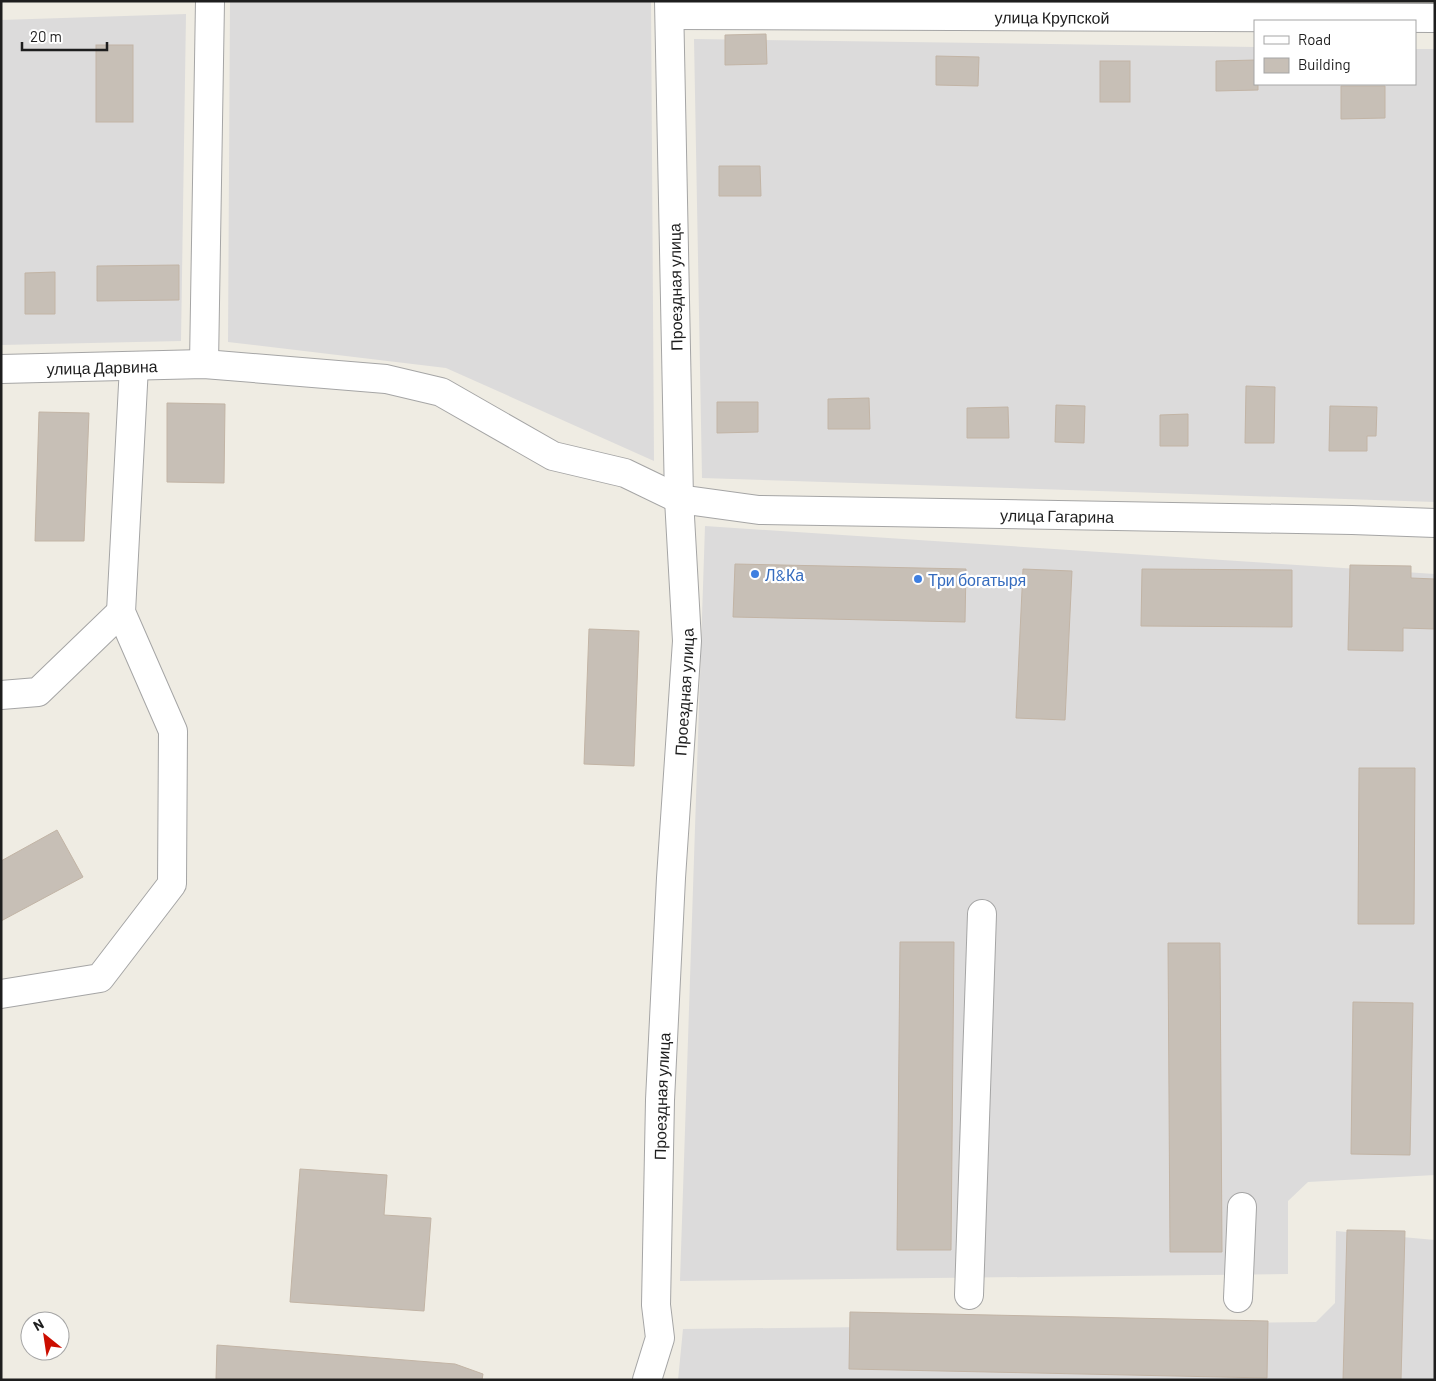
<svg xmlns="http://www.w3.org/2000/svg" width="1436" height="1381" font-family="Barlow,sans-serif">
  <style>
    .residential { fill: #dcdbdb }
    .building { fill: #c7bfb6; stroke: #c2b4a5 }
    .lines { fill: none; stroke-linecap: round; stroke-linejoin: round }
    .minor-casing { stroke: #a5a5a5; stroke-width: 30 }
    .minor { stroke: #fff; stroke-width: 28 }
    .shop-dot { fill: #3f7fe0; stroke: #fff; stroke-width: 2 }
    .labels { text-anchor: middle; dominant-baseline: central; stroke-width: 4.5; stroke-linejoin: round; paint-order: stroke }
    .street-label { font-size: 16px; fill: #1e1e1e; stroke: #fff }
    .shop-label { font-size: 16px; fill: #366cbe; stroke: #fff; text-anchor: start }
  </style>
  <rect width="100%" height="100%" fill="#efece3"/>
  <g class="residential">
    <polygon points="230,1 651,1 654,461 446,368 228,342"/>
    <polygon points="186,14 181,341 1,345 1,20"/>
    <polygon points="694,39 1255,47 1255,84 1415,84 1415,49 1435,49 1435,502 702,478"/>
    <polygon points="705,526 1435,574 1435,1175 1308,1182 1288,1201 1288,1274 680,1281"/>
    <polygon points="1336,1231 1435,1240 1435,1380 678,1380 683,1329 1316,1322 1335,1303"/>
  </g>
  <g class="building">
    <polygon points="766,34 767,64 725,65 725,35"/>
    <rect x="96" y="45" width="37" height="77"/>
    <polygon points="936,56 979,57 978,86 936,85"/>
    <polygon points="1255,60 1255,84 1258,84 1258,90 1216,91 1216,61"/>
    <rect x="1100" y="61" width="30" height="41"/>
    <polygon points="1341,86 1385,86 1385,118 1341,119"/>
    <polygon points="719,166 760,166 761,196 719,196"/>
    <polygon points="179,265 179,300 97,301 97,266"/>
    <polygon points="55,272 55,314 25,314 25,273"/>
    <polygon points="1246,386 1275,387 1274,443 1245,443"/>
    <polygon points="869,398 870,429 828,429 828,399"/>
    <polygon points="717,402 758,402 758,432 717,433"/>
    <polygon points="167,403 225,404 224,483 167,482"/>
    <polygon points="1056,405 1085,406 1084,443 1055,442"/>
    <polygon points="1330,406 1377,407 1376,436 1367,436 1367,451 1329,451"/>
    <polygon points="1008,407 1009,438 967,438 967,408"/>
    <polygon points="39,412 89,413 84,541 35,541"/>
    <polygon points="1188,414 1188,446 1160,446 1160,415"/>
    <polygon points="735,564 966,569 965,622 733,617"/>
    <polygon points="1350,565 1411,566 1411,578 1435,579 1435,629 1403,628 1403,651 1348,650"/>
    <polygon points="1023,569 1072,571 1065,720 1016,718"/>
    <polygon points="1142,569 1292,570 1292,627 1141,626"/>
    <polygon points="589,629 639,631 634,766 584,764"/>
    <polygon points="1359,768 1415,768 1414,924 1358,924"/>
    <polygon points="57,830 83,877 1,921 1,861"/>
    <polygon points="900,942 954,942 951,1250 897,1250"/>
    <polygon points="1168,943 1220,943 1222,1252 1170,1252"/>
    <polygon points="1353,1002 1413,1003 1410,1155 1351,1154"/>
    <polygon points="300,1169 387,1175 384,1215 431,1218 424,1311 290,1302"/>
    <polygon points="1347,1230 1405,1231 1401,1380 1343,1380"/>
    <polygon points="850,1312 1268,1321 1267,1378 849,1369"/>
    <polygon points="217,1345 455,1364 483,1374 482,1380 216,1379"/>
  </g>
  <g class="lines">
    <defs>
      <g id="minor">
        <path id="s1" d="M670,15L1435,18"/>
        <polyline points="204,364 210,1"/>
        <path id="s2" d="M1,369L204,364L386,379L441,392L553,456L625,473L679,499L759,510L1352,520L1435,523"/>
        <polyline points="1,695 38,692 121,612"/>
        <polyline points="1,994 100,978 172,884 173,731 121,612 134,366"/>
        <polyline points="969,1295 982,914"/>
        <polyline points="1238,1298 1242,1207"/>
        <path id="s3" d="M647,1380L660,1338L656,1305L660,1100L671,878L687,641L679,499L669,1"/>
      </g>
    </defs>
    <use href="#minor" class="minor-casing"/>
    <use href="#minor" class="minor"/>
  </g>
  <g class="shop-dot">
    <circle cx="755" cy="574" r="5"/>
    <circle cx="918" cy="579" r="5"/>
  </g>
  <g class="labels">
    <g class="street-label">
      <text stroke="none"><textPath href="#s1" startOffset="382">улица Крупской</textPath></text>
      <text transform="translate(675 287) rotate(-91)">Проездная улица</text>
      <text stroke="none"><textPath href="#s2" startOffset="101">улица Дарвина</textPath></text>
      <text stroke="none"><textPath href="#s2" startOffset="1084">улица Гагарина</textPath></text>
      <text stroke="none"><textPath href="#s3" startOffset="691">Проездная улица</textPath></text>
      <text stroke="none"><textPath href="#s3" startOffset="286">Проездная улица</textPath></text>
    </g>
    <g class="shop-label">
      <text x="765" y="574">Л&amp;Ка</text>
      <text x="928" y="579">Три богатыря</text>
    </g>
  </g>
  <rect width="1436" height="1381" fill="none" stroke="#1e1e1e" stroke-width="5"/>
  <rect x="1254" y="20" width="162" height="65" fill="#ffffff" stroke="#a5a5a5"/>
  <rect x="1264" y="36" width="25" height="8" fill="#ffffff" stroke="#a5a5a5"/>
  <text x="1298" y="45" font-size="15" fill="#1e1e1e">Road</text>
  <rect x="1264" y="58" width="25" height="15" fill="#c7bfb6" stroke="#a5a5a5"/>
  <text x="1298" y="70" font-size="15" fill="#1e1e1e">Building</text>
  <g transform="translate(45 1336) rotate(330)"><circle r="24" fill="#ffffff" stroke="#a5a5a5"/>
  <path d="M0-4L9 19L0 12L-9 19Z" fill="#cc0e00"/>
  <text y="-8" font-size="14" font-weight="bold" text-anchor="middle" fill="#1e1e1e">N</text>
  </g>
  <path d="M22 42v8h85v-8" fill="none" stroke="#1e1e1e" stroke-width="2.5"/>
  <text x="30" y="42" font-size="15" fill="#1e1e1e" stroke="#ffffff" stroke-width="4" paint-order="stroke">20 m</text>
</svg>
